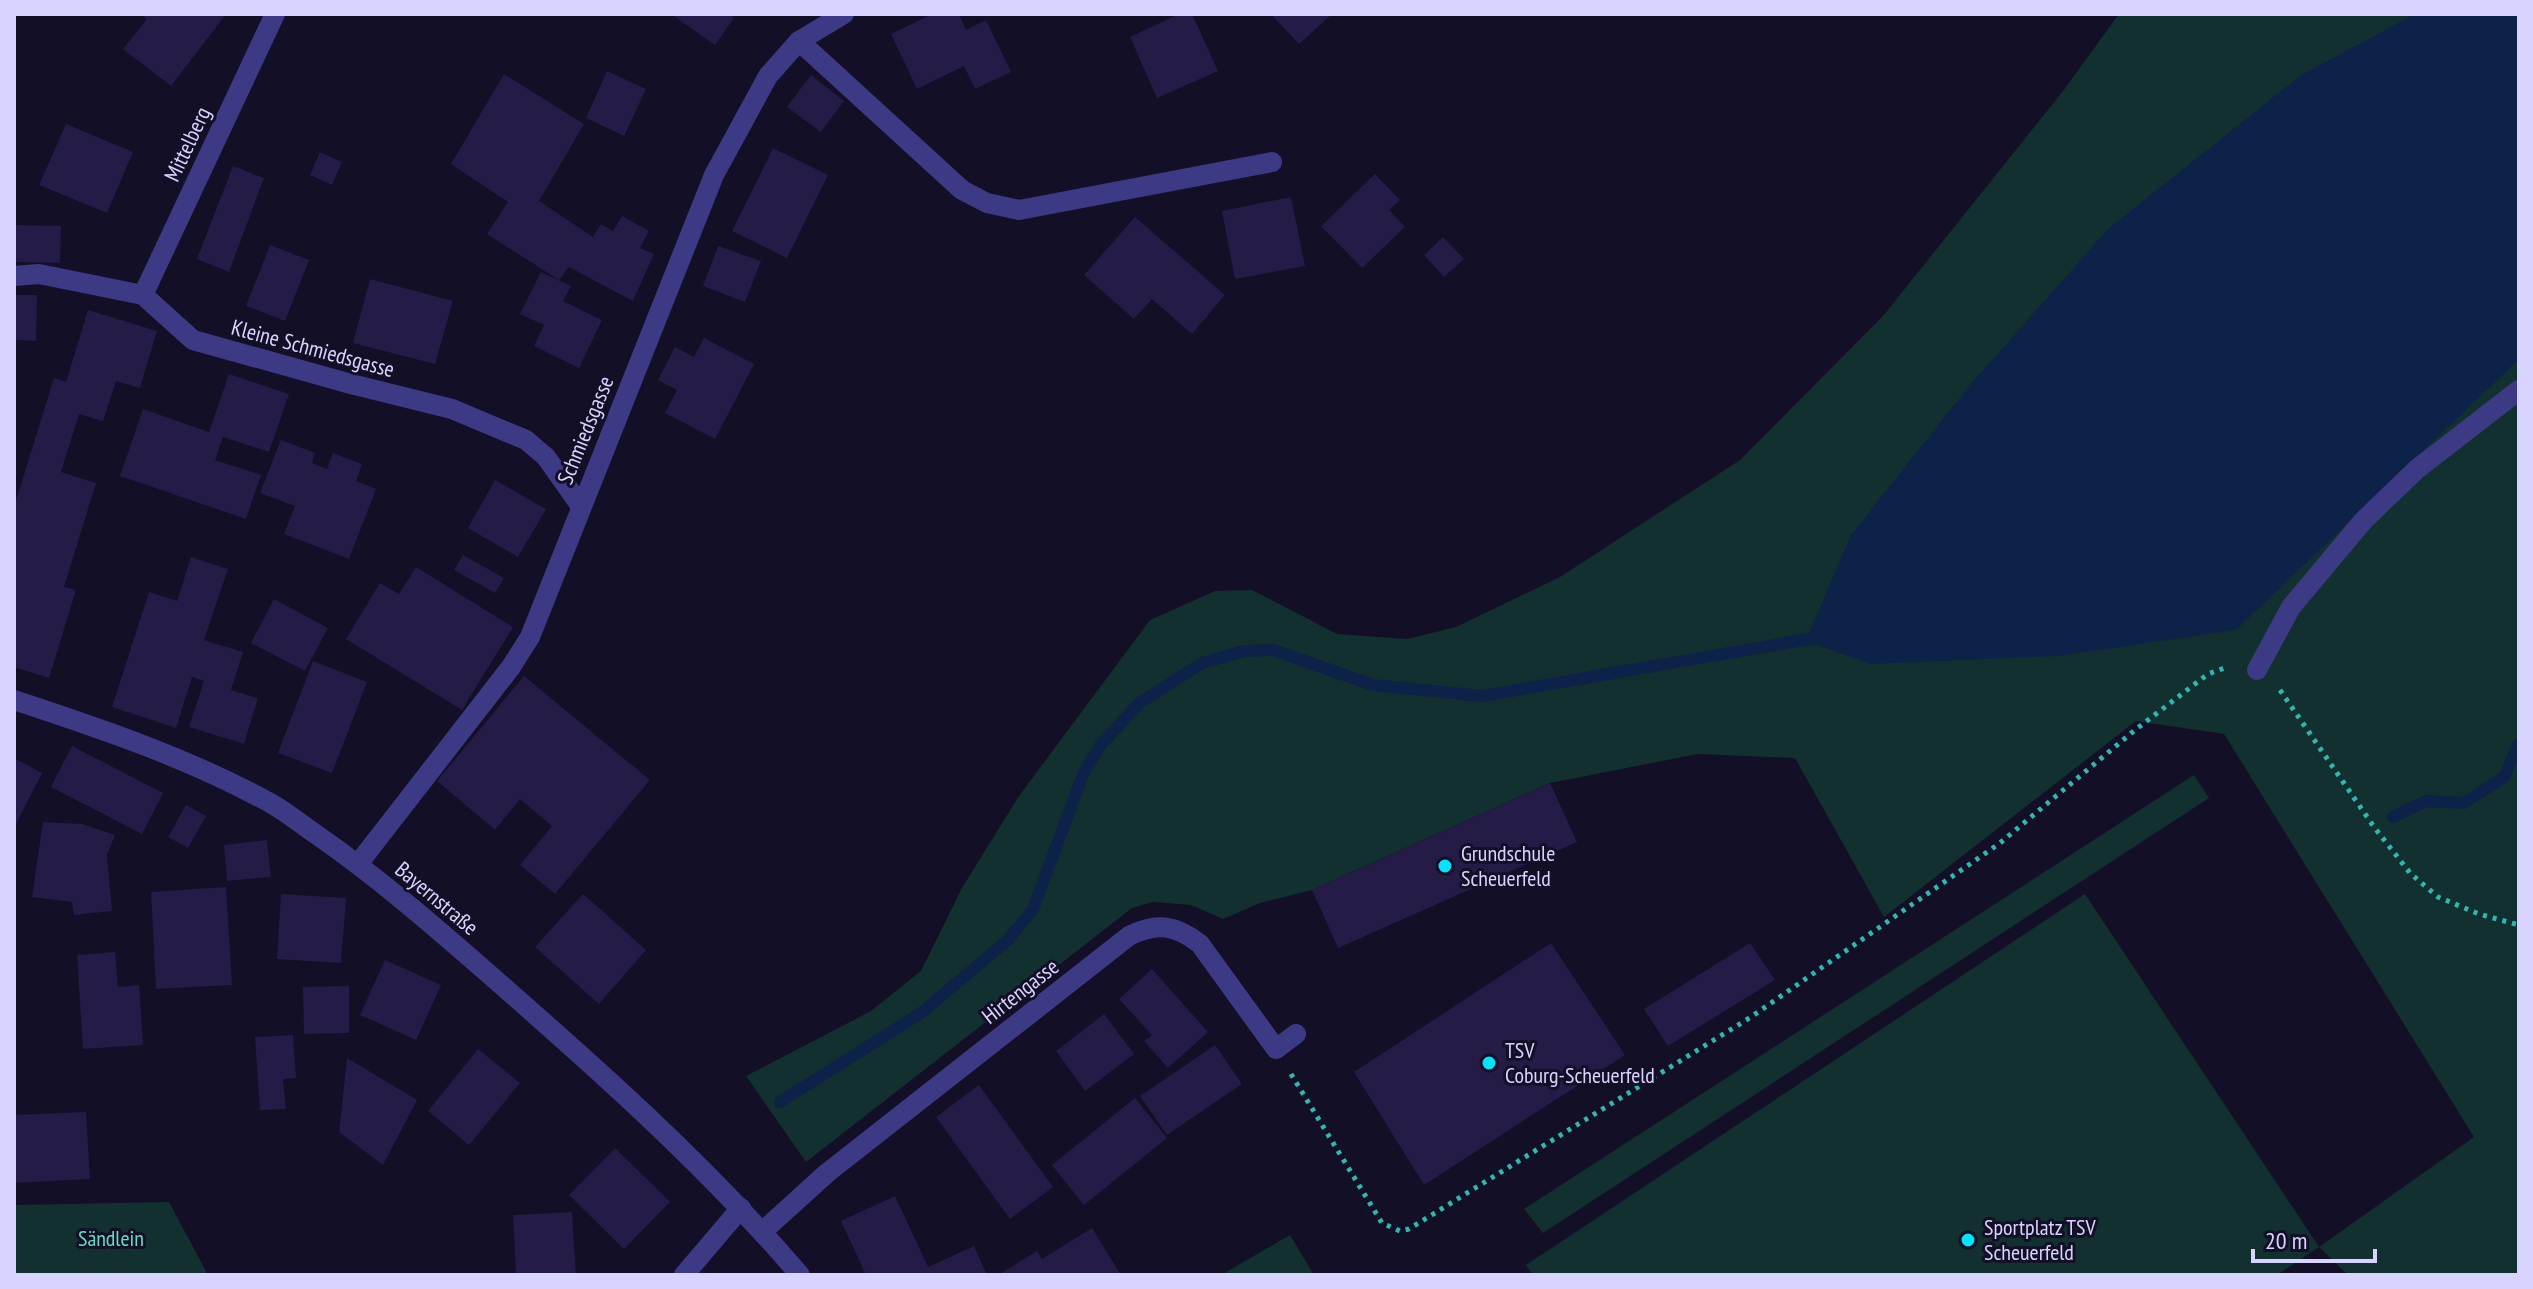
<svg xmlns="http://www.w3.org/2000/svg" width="2533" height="1289" font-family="'PT Sans Narrow',sans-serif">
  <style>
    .green { fill: #12302f }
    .water { fill: #0c2248 }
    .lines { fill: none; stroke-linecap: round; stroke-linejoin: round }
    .stream { stroke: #0c2248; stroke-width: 12 }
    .building { fill: #241b47 }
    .path { stroke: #2fb8b0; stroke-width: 5; stroke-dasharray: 4 6; stroke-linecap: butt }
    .minor { stroke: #3d3a85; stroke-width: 20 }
    .poi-dot { fill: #00e5ff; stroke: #130f26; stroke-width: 3 }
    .labels { text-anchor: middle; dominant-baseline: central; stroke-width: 6; stroke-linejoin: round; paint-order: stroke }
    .street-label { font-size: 22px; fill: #d9d4ff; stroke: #130f26 }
    .poi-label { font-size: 22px; fill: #d9d4ff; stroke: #130f26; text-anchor: start }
    .park-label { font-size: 22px; fill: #5fe0c0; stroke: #130f26 }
  </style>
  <rect width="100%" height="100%" fill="#130f26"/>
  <g class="green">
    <polygon points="2119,14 2519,14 2519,1275 2348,1275 2319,1247 2277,1275 1533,1275 1526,1265 2085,894 2319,1247 2474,1137 2224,734 2136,721 1884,917 1795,758 1698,754 1550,783 1312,890 1260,903 1223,919 1191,905 1153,902 1132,908 806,1162 746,1076 871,1011 921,971 962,888 1019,796 1150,620 1215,591 1252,590 1337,634 1407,639 1456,627 1560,577 1740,460 1883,316 2063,91"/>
    <polygon points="2194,775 2209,798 1543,1233 1524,1209"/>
    <polygon points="169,1202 208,1275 14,1275 14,1205"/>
    <polygon points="1290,1235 1314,1275 1221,1275"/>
  </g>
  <polygon class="water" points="2415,14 2519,14 2519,359 2236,630 2058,656 1870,664 1806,641 1851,535 1970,385 2108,229 2300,76"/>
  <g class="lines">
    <g class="stream">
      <polyline points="2393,817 2426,801 2464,803 2504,777 2519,743"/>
      <polyline points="780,1102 921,1013 1009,939 1033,909 1084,772 1102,743 1141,702 1202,663 1244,651 1273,650 1373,685 1482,696 1820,637"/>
    </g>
  </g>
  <g class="building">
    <polygon points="140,14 226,14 171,86 123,49 147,19"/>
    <polygon points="677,14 728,14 734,18 715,45 675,17"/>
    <polygon points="932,14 959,14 966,30 986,20 1011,72 975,89 964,66 917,89 891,34"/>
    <polygon points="1179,14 1192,14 1218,71 1157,98 1130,37"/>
    <polygon points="1271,14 1332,14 1299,44"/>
    <polygon points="607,71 646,89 624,136 586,118"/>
    <polygon points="504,74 584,124 539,201 593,237 601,224 613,231 622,216 649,231 640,248 654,254 633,301 569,267 559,280 487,234 508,202 451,164"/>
    <polygon points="811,75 844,101 821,132 787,107"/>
    <polygon points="66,124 133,152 107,213 39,185"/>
    <polygon points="773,148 828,175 787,258 732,231"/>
    <polygon points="320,152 342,162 332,185 310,175"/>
    <polygon points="233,166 264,178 229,272 197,259"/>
    <polygon points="1375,174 1400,200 1389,210 1405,227 1362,268 1321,226"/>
    <polygon points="1291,197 1305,266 1235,279 1222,211"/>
    <polygon points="1135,217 1225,295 1192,334 1152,299 1134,319 1084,275"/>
    <polygon points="14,225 61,226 60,263 14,262"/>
    <polygon points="1443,237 1464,259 1444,277 1424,255"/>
    <polygon points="270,245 309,260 285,321 246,306"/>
    <polygon points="718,246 761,261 745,302 703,286"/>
    <polygon points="541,272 571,286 563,301 602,320 579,368 534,346 544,325 520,314"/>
    <polygon points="370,279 453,301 435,364 353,343"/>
    <polygon points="14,295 37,295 36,341 14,340"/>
    <polygon points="88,310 157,331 140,388 116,381 103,421 79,414 61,472 96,483 64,587 76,590 49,678 14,667 14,507 54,378 66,382"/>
    <polygon points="704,338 754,364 715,439 665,413 677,390 658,380 675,347 694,357"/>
    <polygon points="229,374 289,394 269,452 223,437 215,460 261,475 246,519 120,476 143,409 209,432"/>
    <polygon points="281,440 315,453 312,463 327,469 333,453 362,464 356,481 376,489 349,559 284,534 295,506 260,493"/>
    <polygon points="495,480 546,509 518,557 468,528"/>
    <polygon points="463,555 504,578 495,593 454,570"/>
    <polygon points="191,557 228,569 204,640 243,652 231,690 258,698 244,744 189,727 204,681 192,677 176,728 112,707 149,592 177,601"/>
    <polygon points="416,567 513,627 462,710 346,639 380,583 399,594"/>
    <polygon points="274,599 328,628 305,671 251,643"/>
    <polygon points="313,661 367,682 332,773 278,753"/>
    <polygon points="524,676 650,780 555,894 520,865 552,826 520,799 495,830 437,781"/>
    <polygon points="72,746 163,793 142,834 51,787"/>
    <polygon points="14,758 42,773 14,828"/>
    <polygon points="1550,783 1577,842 1338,948 1312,890"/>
    <polygon points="186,805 206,816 188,848 168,837"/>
    <polygon points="43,822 82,824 115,835 107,855 112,911 74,915 72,902 32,897"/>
    <polygon points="267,840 271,877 227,881 224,845"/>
    <polygon points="226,887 232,985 156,989 151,892"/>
    <polygon points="281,894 346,898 341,963 277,959"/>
    <polygon points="583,894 646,950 599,1004 535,947"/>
    <polygon points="1551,943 1625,1055 1424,1185 1354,1072"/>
    <polygon points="1750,943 1775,980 1668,1046 1644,1009"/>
    <polygon points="115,952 118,987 139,985 143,1045 83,1049 77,955"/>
    <polygon points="385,960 441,985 416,1040 360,1015"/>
    <polygon points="1152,969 1208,1032 1168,1068 1144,1041 1152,1035 1119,999"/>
    <polygon points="349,986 349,1033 304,1034 303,987"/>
    <polygon points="1104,1014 1134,1054 1085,1091 1056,1051"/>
    <polygon points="293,1035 296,1078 283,1079 286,1109 260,1110 255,1037"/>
    <polygon points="1215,1045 1242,1084 1167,1135 1140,1096"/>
    <polygon points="478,1049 520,1083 469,1145 428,1111"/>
    <polygon points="347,1058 417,1100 383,1165 339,1132"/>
    <polygon points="979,1085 1053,1187 1010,1219 936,1117"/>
    <polygon points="1135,1098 1167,1138 1084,1205 1052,1165"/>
    <polygon points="86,1112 90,1179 14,1183 14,1115"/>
    <polygon points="615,1148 670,1202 624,1249 569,1195"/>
    <polygon points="895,1196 928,1267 974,1246 987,1275 866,1275 841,1221"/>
    <polygon points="572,1212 576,1275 516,1275 513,1215"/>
    <polygon points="1092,1228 1121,1275 998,1275 1037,1251 1042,1259"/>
  </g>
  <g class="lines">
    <g class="path">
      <polyline points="2280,690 2374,827 2410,873 2438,897 2479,914 2519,925"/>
      <polyline points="1291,1074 1382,1223 1400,1231 1409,1229 1751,1017 2000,843 2135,730 2208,674 2227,667"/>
    </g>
    <g class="minor">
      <polyline points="799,41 962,190 987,203 1019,210 1272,162"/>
      <polyline points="14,276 39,274 143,295 193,340 351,384 452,409 526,440 546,457 580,505"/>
      <polyline points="143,295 275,14"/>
      <polyline points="2257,670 2291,607 2363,521 2417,469 2519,390"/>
      <path d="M14,700C102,729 191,759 272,804C288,813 302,825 317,835C376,876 428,921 482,968C593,1065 704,1163 800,1275"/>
      <polyline points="358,864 511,667 530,637 714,175 768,76 799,41 844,14"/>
      <path d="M763,1231L827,1173L1129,936C1157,922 1176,925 1200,944L1276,1049L1296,1034"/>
      <polyline points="684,1275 741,1208"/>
    </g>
  </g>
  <g class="poi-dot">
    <circle cx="1445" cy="866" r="8"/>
    <circle cx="1489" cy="1063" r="8"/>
    <circle cx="1968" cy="1240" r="8"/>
  </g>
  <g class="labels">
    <g class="street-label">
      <text transform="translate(187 144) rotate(-65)">Mittelberg</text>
      <text transform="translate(313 348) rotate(15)">Kleine Schmiedsgasse</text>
      <text transform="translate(585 430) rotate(-68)">Schmiedsgasse</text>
      <text transform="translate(437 898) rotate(40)">Bayernstraße</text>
      <text transform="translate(1020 991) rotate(-38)">Hirtengasse</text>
    </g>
    <g class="poi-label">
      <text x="1461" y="853">Grundschule<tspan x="1461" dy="25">Scheuerfeld</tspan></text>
      <text x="1505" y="1050">TSV<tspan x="1505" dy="25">Coburg-Scheuerfeld</tspan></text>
      <text x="1984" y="1227">Sportplatz TSV<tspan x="1984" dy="25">Scheuerfeld</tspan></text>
    </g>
    <g class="park-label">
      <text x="111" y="1238">Sändlein</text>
    </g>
  </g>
  <rect width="2533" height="1289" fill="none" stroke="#d9d4ff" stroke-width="32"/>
  <path d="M2253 1249v12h122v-12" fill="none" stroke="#d9d4ff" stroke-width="4"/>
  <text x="2265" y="1249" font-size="24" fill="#d9d4ff" stroke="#130f26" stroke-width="6" paint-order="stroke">20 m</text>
</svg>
